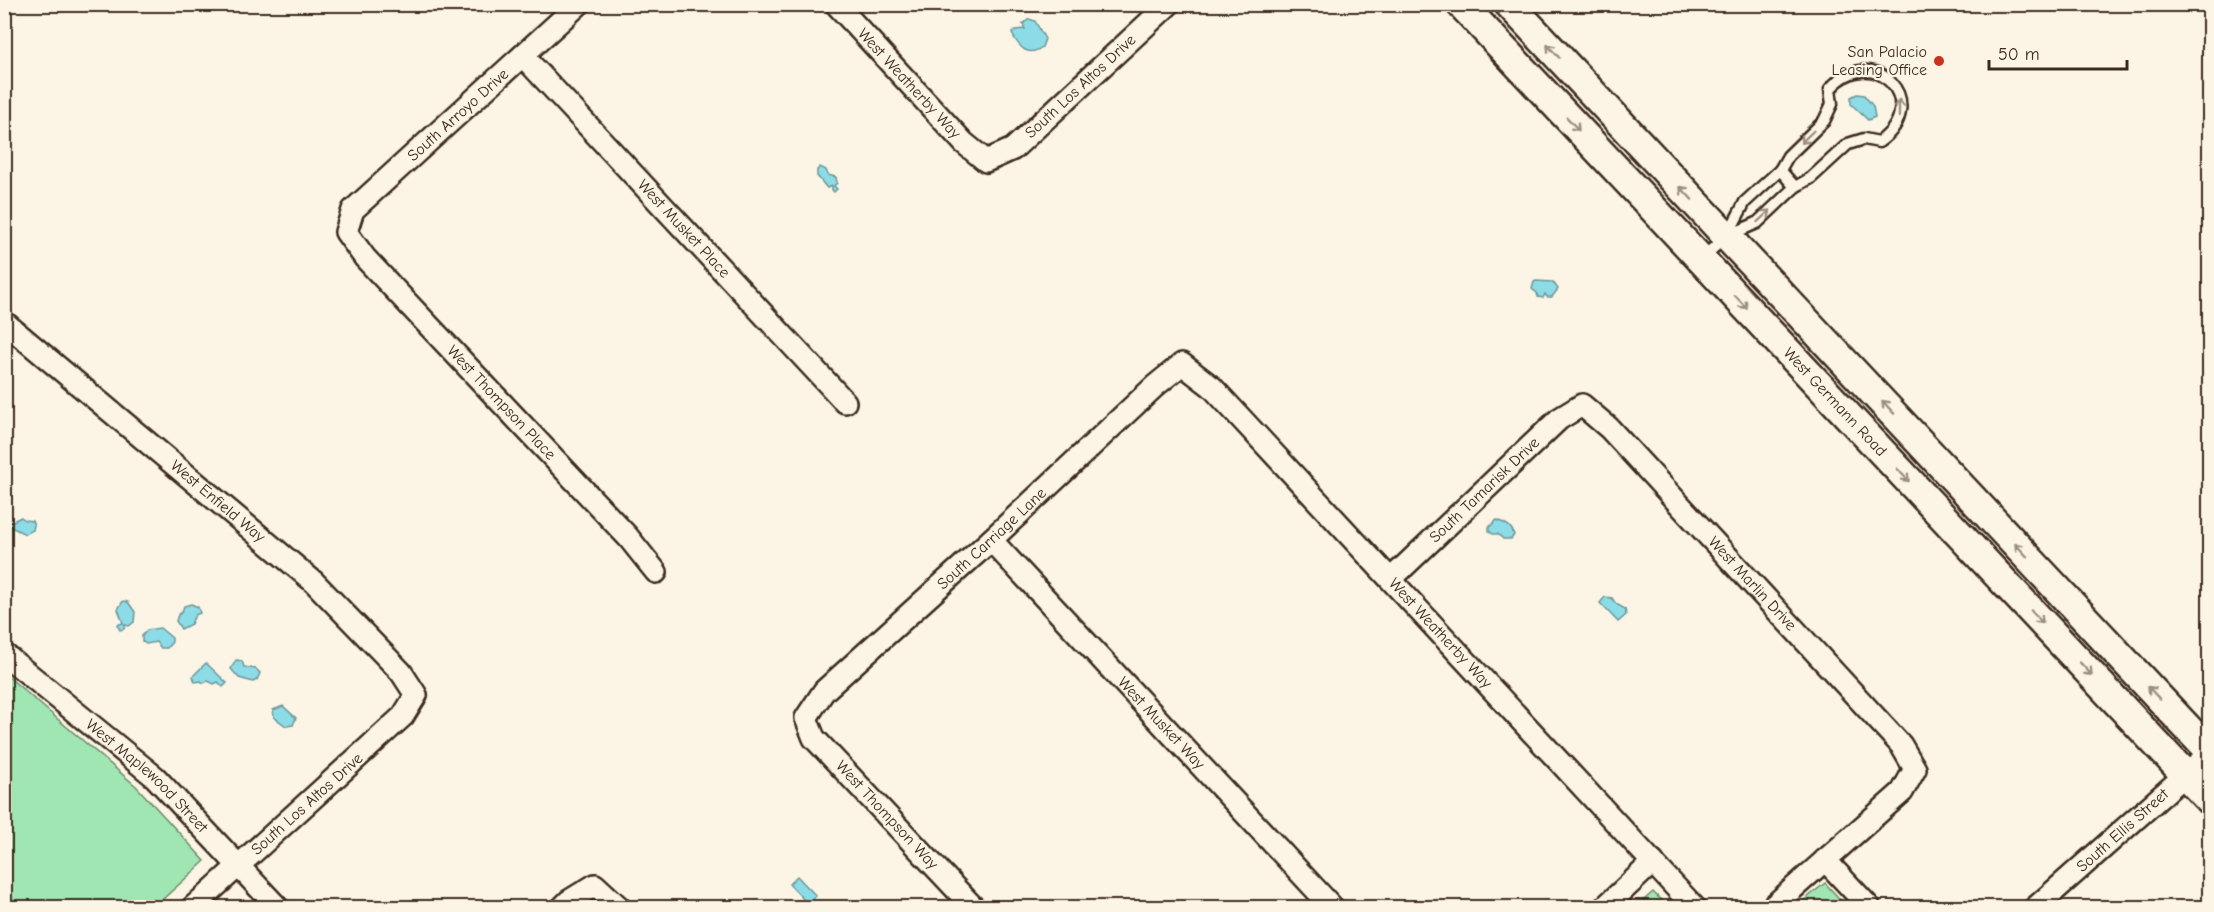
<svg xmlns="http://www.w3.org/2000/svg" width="2214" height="912" font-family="'Comic Neue',sans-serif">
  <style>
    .green { fill: #a0e6b2; stroke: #6e8868; stroke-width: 1.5 }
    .water { fill: #8cdce8; stroke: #6c9597; stroke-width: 1.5 }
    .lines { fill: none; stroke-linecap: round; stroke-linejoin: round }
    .service-casing { stroke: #3b2a1e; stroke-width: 15 }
    .minor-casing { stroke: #3b2a1e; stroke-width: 26 }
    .secondary-casing { stroke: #3b2a1e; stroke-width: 33 }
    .service { stroke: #fcf5e5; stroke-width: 10 }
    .minor { stroke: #fcf5e5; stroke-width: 21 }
    .secondary { stroke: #fcf5e5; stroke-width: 28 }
    .oneway { stroke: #9c9082 }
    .poi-dot { fill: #c8321e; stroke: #fcf5e5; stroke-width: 2 }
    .labels { text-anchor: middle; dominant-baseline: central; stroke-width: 4.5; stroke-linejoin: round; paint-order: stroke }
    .poi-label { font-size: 16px; fill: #3b2a1e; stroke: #fcf5e5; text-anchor: end }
    .street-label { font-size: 16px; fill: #3b2a1e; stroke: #fcf5e5 }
  </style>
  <rect width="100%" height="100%" fill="#fcf5e5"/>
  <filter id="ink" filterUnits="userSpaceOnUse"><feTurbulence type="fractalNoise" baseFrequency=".0167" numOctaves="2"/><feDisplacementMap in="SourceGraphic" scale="12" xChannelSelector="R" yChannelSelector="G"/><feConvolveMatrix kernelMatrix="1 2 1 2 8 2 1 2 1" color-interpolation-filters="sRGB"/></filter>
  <g filter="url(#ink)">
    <g class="green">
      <polygon points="5,674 136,786 205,861 154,907 7,908 5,905"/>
      <polygon points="1825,883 1847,907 1796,907"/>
      <polygon points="1653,892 1668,907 1636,907"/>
    </g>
    <g class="water">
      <path d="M1029,19L1035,21L1045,39L1042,47C1028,58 1019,47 1012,34L1015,30L1025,29L1023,24Z"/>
      <polygon points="1857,94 1864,95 1873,106 1875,117 1868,120 1851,104 1851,97"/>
      <polygon points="820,167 826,170 828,175 836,177 837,183 834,186 837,189 834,192 832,190 832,186 827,188 817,176 817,170"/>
      <polygon points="1536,281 1553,282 1558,289 1552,297 1547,297 1545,294 1543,298 1538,297 1537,293 1532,289 1534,282"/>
      <polygon points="21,517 25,520 32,521 34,525 33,530 25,534 11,527 11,522"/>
      <path d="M1497,520C1505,524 1512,525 1514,535L1511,539H1503L1498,534H1493L1489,531V527Z"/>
      <polygon points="1605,597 1612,598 1616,604 1625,609 1626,615 1618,622 1600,603"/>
      <polygon points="123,601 128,602 135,612 134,622 129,626 125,625 124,629 120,630 117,625 123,623 118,609"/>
      <polygon points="191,604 198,607 200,613 195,615 191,624 181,629 176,621 178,615 182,612 184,606"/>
      <polygon points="160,628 172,638 172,642 167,648 161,648 156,642 146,644 142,641 142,636 147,630"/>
      <polygon points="236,660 242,661 244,667 256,669 260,673 257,680 253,682 239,678 231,669"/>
      <polygon points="206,663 227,683 223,687 218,682 214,684 208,681 203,683 201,681 195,682 193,676"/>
      <polygon points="283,706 296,718 293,725 286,726 274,717 273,710"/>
      <polygon points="797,876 816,896 808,904 789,884"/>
    </g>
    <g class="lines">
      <defs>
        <g id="service">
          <polyline points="1780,170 1795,187"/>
          <path d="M1702,258L1727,236L1745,202L1780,170L1788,156L1824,121L1832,104L1830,89C1873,39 1933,104 1879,142L1864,139L1848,144L1811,178L1795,187L1757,223L1727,236"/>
        </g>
        <g id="minor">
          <path id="s1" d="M579,4L353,210L346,232L365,258L628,537L656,572"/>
          <path id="s2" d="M836,4L964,143L986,161L1013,149L1169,4"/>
          <path id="s3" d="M523,56L845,402"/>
          <path id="s4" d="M4,322L314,582L401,672L416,695L403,716L192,908"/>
          <path id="s5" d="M991,540L1333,908"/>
          <path id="s6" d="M1391,579L1559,419L1582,405L1609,428L1901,745L1915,769L1902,792L1771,908"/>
          <path id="s7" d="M4,654L155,777L278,908"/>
          <polyline points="1825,860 1870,908"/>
          <polyline points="562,908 569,901 595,885 620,908"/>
          <path id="s8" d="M974,908L814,738L806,718L824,691L991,540L1155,386L1182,364L1212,387L1695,908"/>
          <polyline points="1604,908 1653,862"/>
          <path id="s9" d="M2035,908L2210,753"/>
        </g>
        <g id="secondary">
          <path id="s10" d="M1461,4L2210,801"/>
          <polyline points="1509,4 2210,752"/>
        </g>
      </defs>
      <use href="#service" class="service-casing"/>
      <use href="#minor" class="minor-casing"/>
      <use href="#secondary" class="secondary-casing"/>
      <use href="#service" class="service"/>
      <use href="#minor" class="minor"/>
      <use href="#secondary" class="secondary"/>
    </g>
    <defs><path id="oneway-shaft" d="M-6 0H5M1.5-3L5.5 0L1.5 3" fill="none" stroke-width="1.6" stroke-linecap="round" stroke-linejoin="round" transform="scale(1.5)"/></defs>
    <g class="oneway">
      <use href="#oneway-shaft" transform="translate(1553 51) rotate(-133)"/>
      <use href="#oneway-shaft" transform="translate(1899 108) rotate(-90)"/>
      <use href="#oneway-shaft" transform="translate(1573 124) rotate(47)"/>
      <use href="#oneway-shaft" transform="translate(1807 137) rotate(136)"/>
      <use href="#oneway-shaft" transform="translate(1686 193) rotate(-133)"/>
      <use href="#oneway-shaft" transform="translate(1764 216) rotate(-42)"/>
      <use href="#oneway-shaft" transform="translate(1741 302) rotate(47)"/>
      <use href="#oneway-shaft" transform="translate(1888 407) rotate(-133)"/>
      <use href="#oneway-shaft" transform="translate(1903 475) rotate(47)"/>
      <use href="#oneway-shaft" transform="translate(2021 550) rotate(-133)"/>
      <use href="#oneway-shaft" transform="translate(2037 617) rotate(47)"/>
      <use href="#oneway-shaft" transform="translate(2086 669) rotate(47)"/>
      <use href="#oneway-shaft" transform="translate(2154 693) rotate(-133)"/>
    </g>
  </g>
  <circle class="poi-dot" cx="1939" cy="61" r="6"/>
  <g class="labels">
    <g class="poi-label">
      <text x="1927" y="52">San Palacio<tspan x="1927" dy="18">Leasing Office</tspan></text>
    </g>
    <g class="street-label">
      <text stroke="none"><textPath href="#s2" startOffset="108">West Weatherby Way</textPath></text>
      <text stroke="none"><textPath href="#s2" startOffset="339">South Los Altos Drive</textPath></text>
      <text transform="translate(458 115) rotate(-42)">South Arroyo Drive</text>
      <text stroke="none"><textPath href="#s3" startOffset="236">West Musket Place</textPath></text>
      <text stroke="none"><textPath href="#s1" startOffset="560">West Thompson Place</textPath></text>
      <text stroke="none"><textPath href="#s10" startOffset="546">West Germann Road</textPath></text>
      <text stroke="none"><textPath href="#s6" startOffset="129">South Tamarisk Drive</textPath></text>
      <text stroke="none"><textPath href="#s4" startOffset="279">West Enfield Way</textPath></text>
      <text stroke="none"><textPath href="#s8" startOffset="514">South Carriage Lane</textPath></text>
      <text stroke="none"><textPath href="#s6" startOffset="506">West Marlin Drive</textPath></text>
      <text stroke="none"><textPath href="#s8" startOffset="1146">West Weatherby Way</textPath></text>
      <text stroke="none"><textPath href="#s5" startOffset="250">West Musket Way</textPath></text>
      <text stroke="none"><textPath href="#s7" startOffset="188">West Maplewood Street</textPath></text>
      <text transform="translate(307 804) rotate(-42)">South Los Altos Drive</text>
      <text transform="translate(887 815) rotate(47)">West Thompson Way</text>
      <text stroke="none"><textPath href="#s9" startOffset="117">South Ellis Street</textPath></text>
    </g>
  </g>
  <rect width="2214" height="912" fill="none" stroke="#fcf5e5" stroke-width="24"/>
  <rect x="12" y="12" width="2190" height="888" fill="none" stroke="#3b2a1e" stroke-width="2" filter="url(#ink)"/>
  <path d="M1989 60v9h138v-9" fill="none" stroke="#3b2a1e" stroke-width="3"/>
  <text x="1998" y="60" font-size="18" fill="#3b2a1e" stroke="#fcf5e5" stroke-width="4.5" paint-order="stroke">50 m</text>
</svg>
